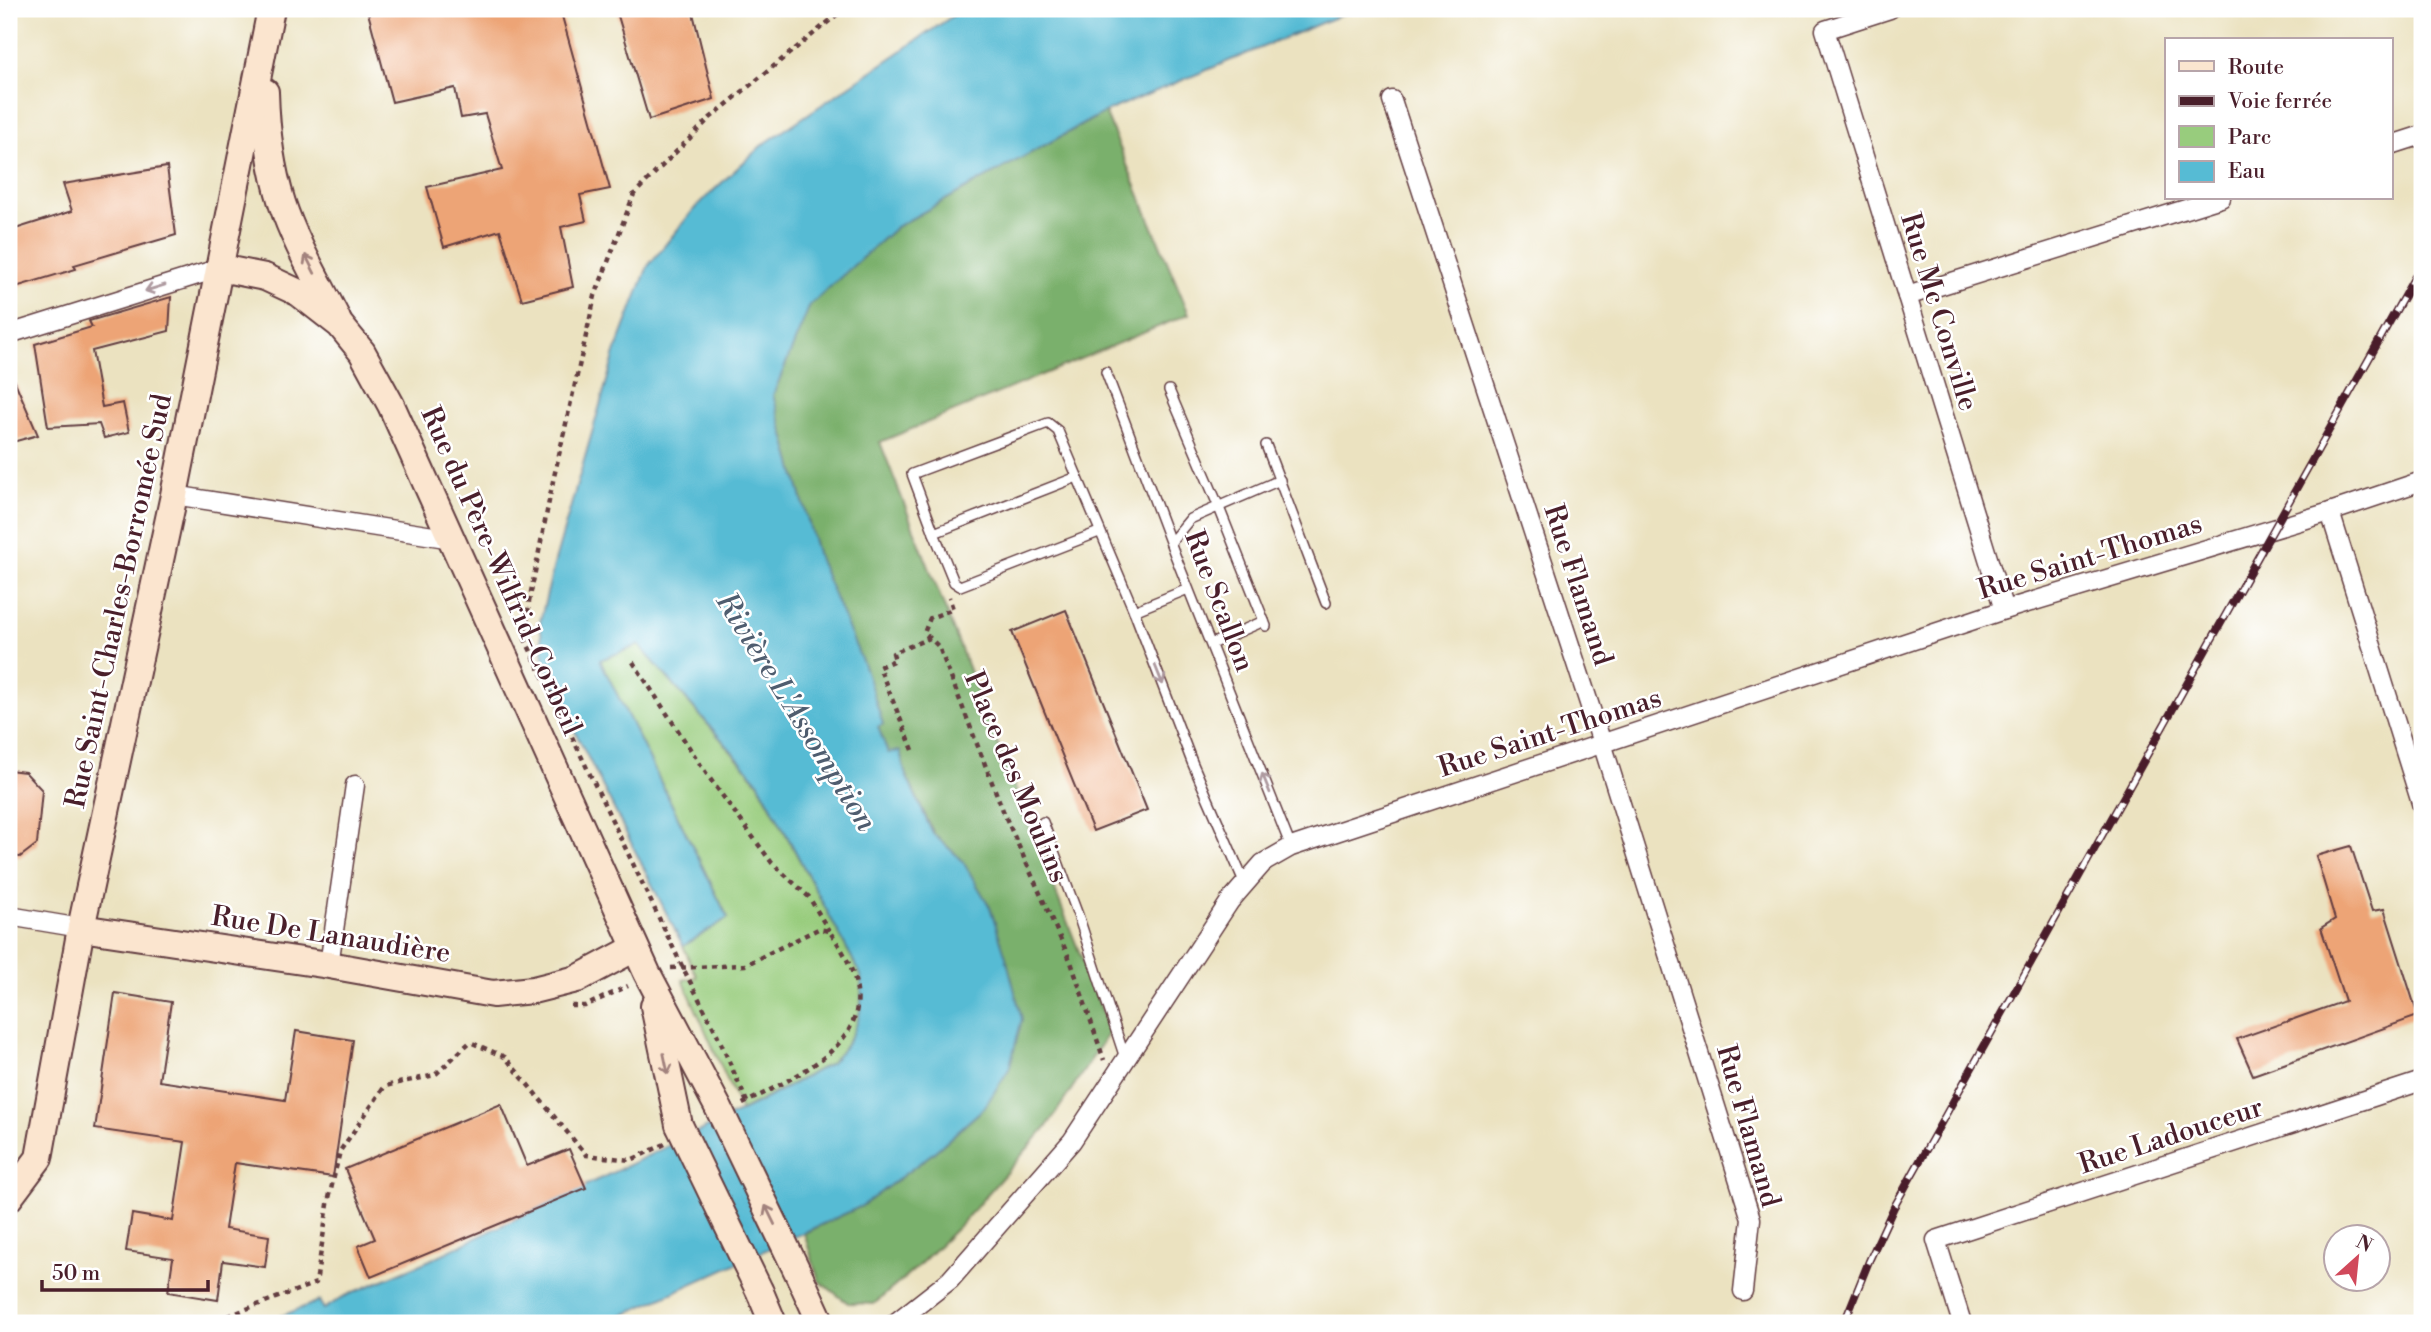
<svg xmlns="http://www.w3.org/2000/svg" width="2431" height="1332" font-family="'Libre Bodoni',serif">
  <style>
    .green { fill: #98cc7d; stroke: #717654; stroke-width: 2 }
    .forest { fill: #7ab06c; stroke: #62684c; stroke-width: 2 }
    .water { fill: #56bbd4; stroke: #506d80; stroke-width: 2 }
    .building { fill: #eda476 }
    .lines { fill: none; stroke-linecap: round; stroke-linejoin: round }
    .lane-casing { stroke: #623c41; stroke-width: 12 }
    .street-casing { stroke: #623c41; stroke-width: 21 }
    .secondary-casing { stroke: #623c41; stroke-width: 30 }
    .path { stroke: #623c41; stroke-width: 4.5; stroke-dasharray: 5 5; stroke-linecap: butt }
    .lane { stroke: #fff; stroke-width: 9 }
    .street { stroke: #fff; stroke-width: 18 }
    .secondary { stroke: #fbe5cf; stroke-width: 26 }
    .rail-casing { stroke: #4a1f2b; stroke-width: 8 }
    .rail { stroke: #fff; stroke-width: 5; stroke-dasharray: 16; stroke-linecap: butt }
    .secondary-bridge-casing { stroke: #623c41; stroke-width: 30; stroke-linecap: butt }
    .secondary-bridge { stroke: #fbe5cf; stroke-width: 26 }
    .oneway { stroke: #a2827d }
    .oneway2 { stroke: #ae9aa0 }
    .labels { text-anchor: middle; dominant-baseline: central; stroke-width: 5; stroke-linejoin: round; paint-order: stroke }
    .street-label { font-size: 28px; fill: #4a1f2b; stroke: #fff }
    .water-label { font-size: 30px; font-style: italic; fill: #4f5d6f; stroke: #fff }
  </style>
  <rect width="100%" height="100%" fill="#fff"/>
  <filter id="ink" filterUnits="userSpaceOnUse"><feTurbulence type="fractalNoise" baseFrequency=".0143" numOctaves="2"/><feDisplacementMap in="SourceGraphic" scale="14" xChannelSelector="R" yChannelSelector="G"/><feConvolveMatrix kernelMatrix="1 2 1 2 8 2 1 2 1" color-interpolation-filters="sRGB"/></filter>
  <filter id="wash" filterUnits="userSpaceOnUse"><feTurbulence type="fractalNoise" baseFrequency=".00686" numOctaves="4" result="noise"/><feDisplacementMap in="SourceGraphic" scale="28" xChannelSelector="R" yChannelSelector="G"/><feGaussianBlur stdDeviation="1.57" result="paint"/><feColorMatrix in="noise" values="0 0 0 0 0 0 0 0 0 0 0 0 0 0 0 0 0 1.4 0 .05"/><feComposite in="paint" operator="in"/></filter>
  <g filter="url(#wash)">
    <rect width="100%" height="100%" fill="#ebe2c0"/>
    <path class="green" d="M639,645L758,782L861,975C864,1013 858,1035 831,1063L741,1111L683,980L697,977L683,946L728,918L600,660Z"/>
    <polygon class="forest" points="1105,112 1189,314 880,442 1110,1031 1048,1125 962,1223 915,1269 874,1304 848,1303 819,1281 804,1233 862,1206 933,1153 984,1108 962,860 934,834 905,773 900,751 888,754 878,727 883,724 819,560 773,395 809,305 896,227"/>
    <path class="water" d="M963,9H1355L1105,112L896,227L810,305L773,395L819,560L865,668L883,724L878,727L888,753L900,751L905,773L933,834L962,860L990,907L1006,957L1022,1019L1009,1069L984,1108L933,1153L862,1206L606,1323H264L319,1301L324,1309L343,1297L430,1260L758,1103L831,1063C858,1035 864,1013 861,975L758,781L639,645L600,660L728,918L683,946L557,696L544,660L540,622L555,561L615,353L648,266L696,207L761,146Z"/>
    <g id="blocks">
      <g class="building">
        <polygon points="367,9 560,9 610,189 580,195 586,221 561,227 573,287 522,300 500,230 444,247 427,187 502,170 485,114 461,118 455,88 392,102"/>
        <polygon points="616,9 692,9 714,99 649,120"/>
        <polygon points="167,167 176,235 74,265 76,269 9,289 9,231 72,211 63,184"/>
        <polygon points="171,297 169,331 92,351 102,407 123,403 129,432 104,438 99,424 48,427 35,344 92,327 89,321"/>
        <polygon points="9,368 38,435 9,443"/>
        <polygon points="1066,610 1147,810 1093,831 1012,632"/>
        <polygon points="9,770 25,772 42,790 37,844 20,857 9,856"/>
        <polygon points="2351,846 2372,911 2384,909 2418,1016 2253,1075 2237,1039 2345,1001 2321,928 2335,919 2316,856"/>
        <polygon points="115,993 171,1002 159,1081 285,1100 296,1031 353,1040 333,1177 235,1163 225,1229 269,1236 265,1267 223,1261 218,1300 168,1292 173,1258 126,1251 132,1214 173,1221 185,1142 95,1129"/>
        <polygon points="501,1104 527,1166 569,1149 586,1188 371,1277 358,1246 375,1239 345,1169"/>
      </g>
    </g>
  </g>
  <g filter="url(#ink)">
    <use href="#blocks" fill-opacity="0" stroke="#623c41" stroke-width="2"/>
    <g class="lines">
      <defs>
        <g id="lane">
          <polyline points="1106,372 1175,555 1291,847"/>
          <polyline points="1169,390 1218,505 1266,626"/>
          <polyline points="1266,445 1326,603"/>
          <polyline points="1077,477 934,533 912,474 1048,423 1058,431 1134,611 1192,762 1245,884"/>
          <polyline points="934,533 954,582 960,586 1099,532"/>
          <polyline points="1171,542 1190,519 1280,480"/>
          <polyline points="1134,611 1188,589"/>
          <polyline points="1211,644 1264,621"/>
          <polyline points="1043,822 1078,915 1125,1058"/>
        </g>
        <g id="street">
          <polyline points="1890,9 1825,30 2004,610"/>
          <polyline points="1392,100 1602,743 1751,1219 1743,1291"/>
          <polyline points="2391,145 2422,135"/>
          <polyline points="1907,296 2221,198"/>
          <polyline points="9,334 220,268"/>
          <polyline points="174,495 452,539"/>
          <polyline points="2330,512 2422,806"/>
          <polyline points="9,916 81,928"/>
          <polyline points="329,965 355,785"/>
          <polyline points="895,1323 950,1280 1072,1141 1230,901 1263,863 1291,847 2004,610 2330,512 2422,481"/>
          <polyline points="1962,1323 1936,1240 2422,1081"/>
        </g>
        <g id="secondary">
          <path d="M265,92C266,129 271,168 282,203C295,243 318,281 337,319"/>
          <polyline points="220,268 265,277 299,293 340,325 362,352 391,405 647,973 719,1109"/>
          <polyline points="81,928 329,965 493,994 533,990 577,979 635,948"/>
          <polyline points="654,1006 679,1125"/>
          <polyline points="9,1198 39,1158 81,928 174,495 271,9"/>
          <polyline points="800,1277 821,1323"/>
          <polyline points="760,1292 773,1323"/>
        </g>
      </defs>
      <use href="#lane" class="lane-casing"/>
      <use href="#street" class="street-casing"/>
      <use href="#secondary" class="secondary-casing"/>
      <g class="path">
        <polyline points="930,638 924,633 930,618 953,609 949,597"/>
        <polyline points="633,662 708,776 772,863 809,897 829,931"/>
        <polyline points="913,750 879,667 895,660 893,653 930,638 939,647 1006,818 1071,962 1104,1060"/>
        <path d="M671,968L745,965L818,929L829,931C903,1030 818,1065 741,1105"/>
        <polyline points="571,1006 585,1006 628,986"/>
        <polyline points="747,1102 717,1034 682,966 525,639 529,602 553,481 595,296 634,194 710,118 844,9"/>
        <polyline points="209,1323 316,1283 329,1198 340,1151 385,1086 435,1075 470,1042 505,1057 586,1155 631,1160 665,1144"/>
      </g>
      <use href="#lane" class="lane"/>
      <use href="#street" class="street"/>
      <use href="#secondary" class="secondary"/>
      <defs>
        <polyline id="rail" points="1844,1323 1869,1261 1894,1207 2422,264"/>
      </defs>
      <use href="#rail" class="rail-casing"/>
      <use href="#rail" class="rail"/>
      <defs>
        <g id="secondary-bridge">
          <polyline points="719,1109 800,1277"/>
          <polyline points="679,1125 760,1292"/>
        </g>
      </defs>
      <use href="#secondary-bridge" class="secondary-bridge-casing"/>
      <use href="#secondary-bridge" class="secondary-bridge"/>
    </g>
    <defs><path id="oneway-shaft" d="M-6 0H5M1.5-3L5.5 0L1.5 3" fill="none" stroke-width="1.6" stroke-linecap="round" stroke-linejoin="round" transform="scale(1.75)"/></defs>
    <g class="oneway">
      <use href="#oneway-shaft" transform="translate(310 264) rotate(-117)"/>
      <use href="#oneway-shaft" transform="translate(666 1064) rotate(78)"/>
      <use href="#oneway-shaft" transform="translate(770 1215) rotate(-116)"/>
    </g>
    <g class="oneway2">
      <use href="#oneway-shaft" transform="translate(155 288) rotate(163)"/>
      <use href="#oneway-shaft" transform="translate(1159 675) rotate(68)"/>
      <use href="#oneway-shaft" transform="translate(1266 783) rotate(-112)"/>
    </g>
  </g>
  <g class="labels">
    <g class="street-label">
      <text transform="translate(1939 312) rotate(73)">Rue Mc Conville</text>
      <text transform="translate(2090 557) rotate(-17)">Rue Saint-Thomas</text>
      <text transform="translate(501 571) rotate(66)">Rue du Père-Wilfrid-Corbeil</text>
      <text transform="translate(1578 585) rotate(72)">Rue Flamand</text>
      <text transform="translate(119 601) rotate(-78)">Rue Saint-Charles-Borromée Sud</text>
      <text transform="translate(1219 601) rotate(69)">Rue Scallon</text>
      <text transform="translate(1550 733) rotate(-18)">Rue Saint-Thomas</text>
      <text transform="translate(1016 777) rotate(67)">Place des Moulins</text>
      <text transform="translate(331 935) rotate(9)">Rue De Lanaudière</text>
      <text transform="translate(1748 1126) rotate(74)">Rue Flamand</text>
      <text transform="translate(2171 1136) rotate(-18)">Rue Ladouceur</text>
    </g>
    <g class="water-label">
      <text transform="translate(796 712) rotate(58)">Rivière L'Assomption</text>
    </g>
  </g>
  <rect width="2431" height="1332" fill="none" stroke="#fff" stroke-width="35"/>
  <rect x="2165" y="38" width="228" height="161" fill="#ffffff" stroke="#b7a5aa" stroke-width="2"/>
  <rect x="2179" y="61" width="35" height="10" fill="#fbe5cf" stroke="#b7a5aa" stroke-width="2"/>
  <text x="2228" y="74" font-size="21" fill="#4a1f2b">Route</text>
  <rect x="2179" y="96" width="35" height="10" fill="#4a1f2b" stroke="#b7a5aa" stroke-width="2"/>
  <text x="2228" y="108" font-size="21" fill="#4a1f2b">Voie ferrée</text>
  <rect x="2179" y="126" width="35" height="21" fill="#98cc7d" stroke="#b7a5aa" stroke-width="2"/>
  <text x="2228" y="144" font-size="21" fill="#4a1f2b">Parc</text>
  <rect x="2179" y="161" width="35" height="21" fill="#56bbd4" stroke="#b7a5aa" stroke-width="2"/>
  <text x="2228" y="178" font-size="21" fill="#4a1f2b">Eau</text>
  <g transform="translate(2357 1258) rotate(27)"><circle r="33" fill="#ffffff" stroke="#b7a5aa" stroke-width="2"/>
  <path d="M0-5L12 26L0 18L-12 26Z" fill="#d1495b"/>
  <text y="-10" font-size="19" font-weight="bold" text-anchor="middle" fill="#4a1f2b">N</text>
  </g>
  <path d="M42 1280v10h166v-10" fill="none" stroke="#4a1f2b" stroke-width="3.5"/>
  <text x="52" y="1280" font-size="21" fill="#4a1f2b" stroke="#ffffff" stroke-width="5" paint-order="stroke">50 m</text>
</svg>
